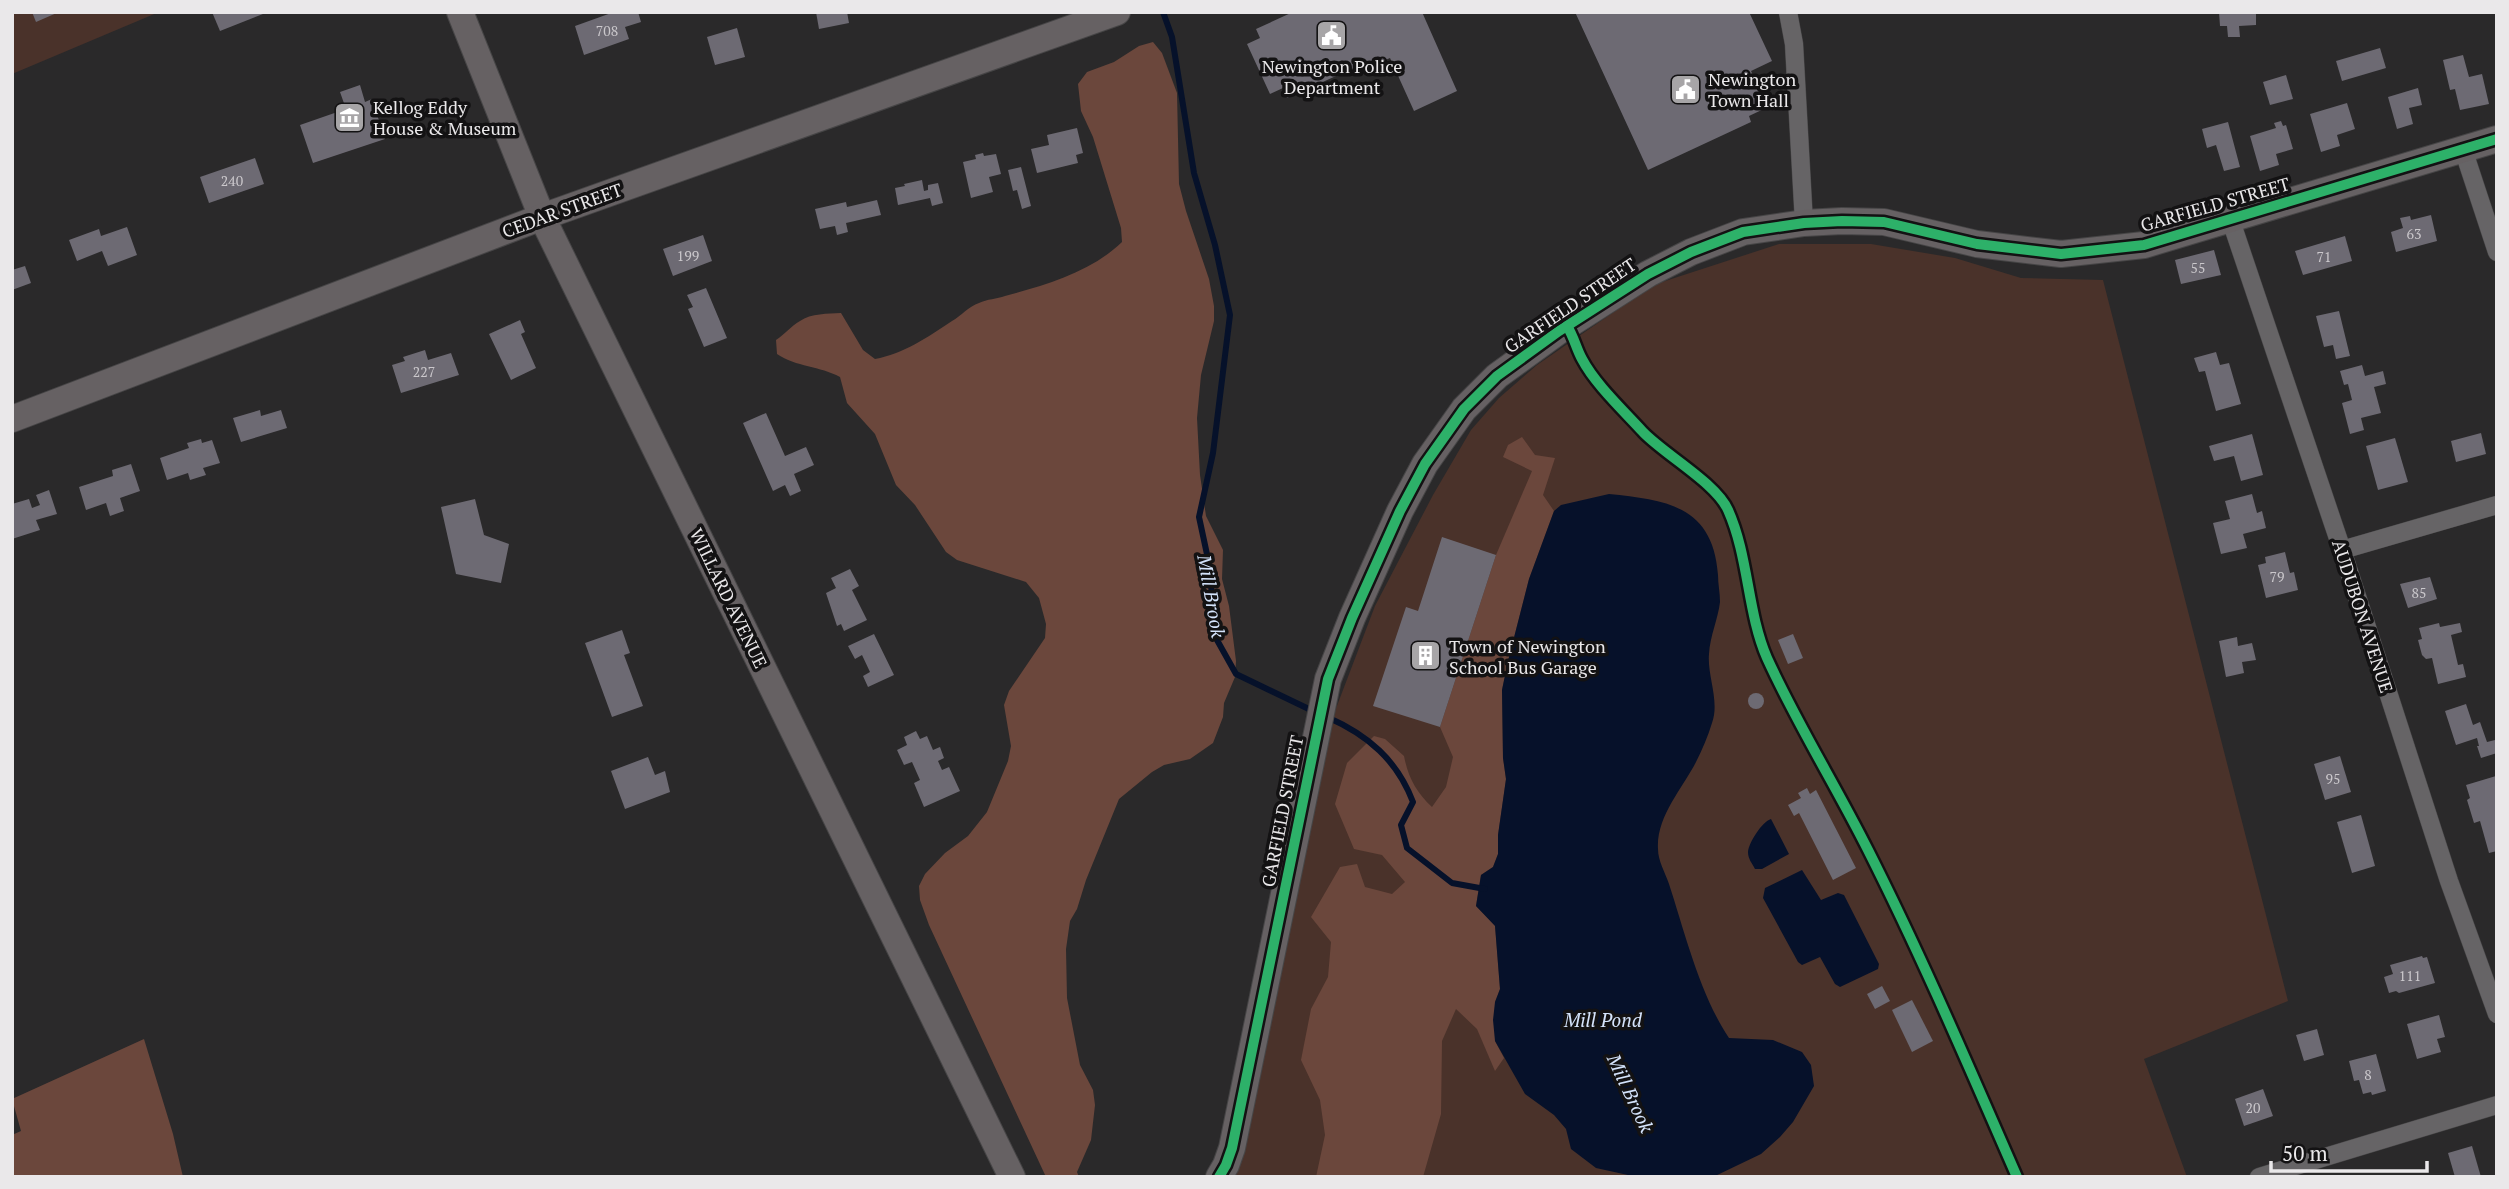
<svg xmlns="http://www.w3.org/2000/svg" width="2509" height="1189" font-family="'PT Serif',serif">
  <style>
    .green { fill: #4a322a }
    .forest { fill: #6b473c }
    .water { fill: #06112a }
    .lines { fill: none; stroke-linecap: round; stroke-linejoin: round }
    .stream { stroke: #06112a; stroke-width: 6 }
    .building { fill: #6d6a73 }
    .street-casing { stroke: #464546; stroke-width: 19 }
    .secondary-casing { stroke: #464546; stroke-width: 28 }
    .street { stroke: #666466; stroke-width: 18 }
    .secondary { stroke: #666163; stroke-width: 26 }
    .cycleway-casing { stroke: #131213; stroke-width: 15 }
    .cycleway { stroke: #2db169; stroke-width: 10 }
    .labels { text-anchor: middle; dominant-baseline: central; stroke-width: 7; stroke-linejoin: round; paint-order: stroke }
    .number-label { font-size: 14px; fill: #cbc8cc }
    .poi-label { font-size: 18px; fill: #eae8ea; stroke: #131213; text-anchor: start }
    .street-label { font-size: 18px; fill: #eae8ea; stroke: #131213 }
    .water-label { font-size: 19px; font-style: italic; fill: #d5e4fc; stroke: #131213 }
  </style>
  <rect width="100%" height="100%" fill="#2a292a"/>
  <g class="green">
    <polygon points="12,12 159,12 12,74"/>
    <polygon points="1779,244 1871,244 1955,258 2021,278 2103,280 2288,1001 2144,1059 2187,1177 1234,1177 1335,711 1375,606 1433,495 1471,430 1499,398 1537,365 1653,285"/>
  </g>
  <g class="forest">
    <path d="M1153,42L1162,53L1177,93L1179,184L1186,211L1209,279L1214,306V321L1201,375L1197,418L1200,475L1206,516L1223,550L1222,579L1229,606L1236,661L1235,677L1224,703L1223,717L1213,743L1190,759L1164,765L1152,772L1119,799L1086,880L1077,909L1070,921L1066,949L1067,998L1080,1065L1093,1090L1095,1105L1091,1140L1077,1172L1079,1177H1046L929,925L920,900L919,886L925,874L945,853L968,836L987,812L1008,761L1011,746L1004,705L1009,691L1045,638L1046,624L1039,598L1026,582L957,560L946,552L915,505L896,485L875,434L847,403L840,377C820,366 796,367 777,354L776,340C785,334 791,326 800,321C811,313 828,314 841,313L863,350L875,359C903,354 928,337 952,321C961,316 969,306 979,303C987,299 997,299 1005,296C1046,285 1091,272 1122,242L1121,228L1093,137L1081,111L1078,84L1087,72L1114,62L1139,46Z"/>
    <path d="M1522,437L1535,455L1555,458L1543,495L1554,511L1529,579L1508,661L1502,690L1503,758L1506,779L1498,835V854L1493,867L1481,875L1476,906L1495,925L1500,989L1495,1002V1041L1504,1058L1495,1071L1477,1029L1456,1009L1442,1041L1441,1114L1423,1177H1316L1325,1135L1320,1100L1301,1060L1311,1009L1328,977L1331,942L1311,917L1340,867L1357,864L1365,887L1392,894L1405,882L1382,855L1354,849L1335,804L1347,763L1374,736L1385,739L1404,756C1408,777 1416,792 1432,807L1446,787L1453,757L1440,727L1496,555L1532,471L1503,457L1508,445Z"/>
    <polygon points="144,1039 173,1134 183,1177 12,1177 12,1135 21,1131 12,1099"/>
  </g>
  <g class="water">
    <path d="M1609,494C1667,500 1713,506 1718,575C1718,584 1720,593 1720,602C1718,619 1710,636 1709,654C1707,676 1720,701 1712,723C1708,736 1702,750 1696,762C1682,789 1656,817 1658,849C1658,861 1665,872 1669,884C1685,933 1700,995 1729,1038L1773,1040L1802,1052L1811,1065L1814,1086L1793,1122L1780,1137L1761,1154L1713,1177H1637L1596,1168L1571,1149L1566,1129L1554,1115L1525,1094L1495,1041L1493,1020L1495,1002L1500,989L1495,926L1476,906L1481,875L1493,867L1498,854V835L1506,779L1503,758L1502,690L1508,661L1529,579L1554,511L1561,505Z"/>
    <path d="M1771,819L1789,854L1762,869H1755C1752,863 1748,859 1748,852C1749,842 1762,822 1771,819Z"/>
    <polygon points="1802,870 1821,900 1838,893 1844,895 1879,964 1878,969 1840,987 1835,984 1820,957 1802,965 1798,962 1763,898 1765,888"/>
  </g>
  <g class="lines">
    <g class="stream">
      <polyline points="1163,12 1172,37 1194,173 1215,245 1230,315 1213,453 1199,517 1208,559 1217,640 1236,674 1313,711"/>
      <path d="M1327,717C1368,735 1397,760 1413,802L1401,825L1407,848L1452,883L1485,889"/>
    </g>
  </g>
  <g class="building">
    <polygon points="32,12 59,12 36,22"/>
    <polygon points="212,12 268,12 220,31"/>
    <polygon points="614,12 638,12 641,22 625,27 629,39 584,55 575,26"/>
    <polygon points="816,12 847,12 849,23 819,29"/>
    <polygon points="1293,12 1422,12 1457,91 1414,111 1390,58 1367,68 1365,63 1287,98 1283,88 1270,94 1247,44 1260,38 1256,29"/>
    <polygon points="1575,12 1749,12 1772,61 1751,71 1768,107 1749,116 1751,122 1648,170"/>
    <polygon points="2219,12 2256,12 2256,25 2239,26 2240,37 2228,37 2227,26 2220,26"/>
    <polygon points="737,28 745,57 715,65 707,37"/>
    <polygon points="2380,48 2386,68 2342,81 2336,61"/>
    <polygon points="2463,55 2469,77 2482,74 2489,104 2460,110 2455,89 2450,90 2443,60"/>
    <polygon points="2286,75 2293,99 2270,105 2263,82"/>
    <polygon points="360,85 365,102 372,99 385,139 313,163 300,125 346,109 340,92"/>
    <polygon points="2418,88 2422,105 2409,108 2413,124 2397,129 2388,97"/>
    <polygon points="2347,103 2355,129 2337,135 2340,146 2321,152 2310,114"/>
    <polygon points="2281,121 2283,126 2286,125 2293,149 2276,154 2279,165 2260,171 2250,136 2276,128 2274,123"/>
    <polygon points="2228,122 2240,167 2224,171 2216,145 2207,148 2202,129"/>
    <polygon points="1077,128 1083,153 1076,155 1078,163 1037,173 1031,149 1049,145 1047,135"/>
    <polygon points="983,153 984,156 996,154 1001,174 989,177 993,192 971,198 963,162 976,159 975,155"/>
    <polygon points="255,158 264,184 209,203 200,177"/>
    <polygon points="1021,167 1031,206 1022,209 1017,190 1013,191 1008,170"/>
    <polygon points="922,180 924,191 928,190 928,185 938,183 943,203 932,206 930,198 898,205 895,188 905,186 904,184"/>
    <polygon points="877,200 881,215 846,223 848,232 837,235 835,226 820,229 815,209 846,202 847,207"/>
    <polygon points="2431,215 2437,241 2396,252 2391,232 2403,228 2400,218 2410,216 2411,220"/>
    <polygon points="127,227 137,255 108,266 102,251 77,261 69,240 99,229 101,236"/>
    <polygon points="703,235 712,261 673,276 663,249"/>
    <polygon points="2345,236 2352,261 2303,275 2295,251"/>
    <polygon points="2214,250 2221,275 2181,284 2175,260"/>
    <polygon points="25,266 31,283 12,290 12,270"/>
    <polygon points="706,288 727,338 704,347 688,309 693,307 687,295"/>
    <polygon points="2339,311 2350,356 2336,359 2333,345 2324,347 2316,316"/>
    <polygon points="520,320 525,332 521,334 536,368 511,380 489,334"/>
    <polygon points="425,350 428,360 451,353 459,375 401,393 392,365 405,361 403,357"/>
    <polygon points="2216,352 2220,365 2229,363 2241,404 2216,411 2205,371 2199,372 2194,358"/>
    <polygon points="2362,365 2365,376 2383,371 2386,384 2374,387 2381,413 2361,418 2364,430 2350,434 2342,403 2352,400 2348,384 2344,385 2340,371"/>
    <polygon points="260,410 261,416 281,410 287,428 241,442 233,418"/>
    <polygon points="766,413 785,456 806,447 814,465 794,474 801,491 790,496 785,485 773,491 743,423"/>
    <polygon points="2481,433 2486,454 2456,462 2451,441"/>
    <polygon points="2252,434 2263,475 2241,481 2234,456 2214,461 2209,446"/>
    <polygon points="2395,438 2408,482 2378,490 2366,446"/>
    <polygon points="201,439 202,443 212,440 220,463 203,468 206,475 190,480 188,473 167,480 160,458 189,448 187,443"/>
    <polygon points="131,464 140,491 120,498 124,511 110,516 106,503 86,510 79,487 113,476 112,470"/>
    <polygon points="49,490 57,514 36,520 40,530 12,539 12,504 29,499 32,508 40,505 36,495"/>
    <polygon points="2252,494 2257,513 2262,511 2266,528 2243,534 2247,548 2221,554 2213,523 2230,519 2225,501"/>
    <polygon points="475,499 484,535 509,544 501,583 456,574 441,507"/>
    <polygon points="1442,537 1496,555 1440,727 1373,706 1406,607 1418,611"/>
    <polygon points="2285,552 2290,573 2294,572 2298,590 2266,598 2258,565 2266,563 2265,557"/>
    <polygon points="850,569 859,586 852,590 867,620 844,631 841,624 837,626 826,593 836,588 831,578"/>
    <polygon points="2430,577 2437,599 2408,608 2400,584"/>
    <polygon points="2439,623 2440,627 2460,623 2462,632 2451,635 2458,665 2463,664 2466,677 2438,684 2432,658 2426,659 2422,655 2418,640 2422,639 2419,628"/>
    <polygon points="622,630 630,653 624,655 643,706 612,717 585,643"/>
    <polygon points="874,634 894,675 868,687 863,676 870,672 862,655 855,659 848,646"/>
    <polygon points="1793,634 1803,658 1788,664 1778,640"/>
    <polygon points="2237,637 2238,646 2252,643 2256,660 2242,662 2244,673 2226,677 2219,641"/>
    <circle cx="1756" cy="701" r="8"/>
    <polygon points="2466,704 2473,725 2480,722 2487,742 2495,740 2497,753 2481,758 2477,746 2479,746 2477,738 2456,745 2445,711"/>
    <polygon points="916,731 920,739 927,736 933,750 940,747 944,758 938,761 942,770 949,767 960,791 924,807 914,783 920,780 912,762 904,765 897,750 907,745 904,737"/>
    <polygon points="2340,756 2351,792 2325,800 2314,764"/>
    <polygon points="648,757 655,775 665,771 670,792 625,809 611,771"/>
    <polygon points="2496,776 2497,851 2489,853 2480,821 2474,823 2467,800 2470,798 2466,785"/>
    <polygon points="1807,788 1810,794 1816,790 1856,868 1833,880 1799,813 1794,816 1788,805 1801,798 1798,793"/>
    <polygon points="2361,815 2375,866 2352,873 2337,822"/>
    <polygon points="2422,956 2423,958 2427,957 2435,983 2399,993 2396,991 2389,993 2384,977 2393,974 2390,965"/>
    <polygon points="1882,986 1890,1001 1875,1009 1867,994"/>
    <polygon points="1912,1000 1933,1041 1912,1052 1892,1010"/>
    <polygon points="2439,1015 2445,1037 2437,1039 2441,1052 2417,1059 2407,1024"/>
    <polygon points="2317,1029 2324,1055 2304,1061 2296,1035"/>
    <polygon points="2376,1054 2386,1091 2372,1095 2371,1092 2363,1094 2359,1080 2354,1081 2349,1061"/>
    <polygon points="2263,1089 2273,1116 2244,1126 2235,1099"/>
    <polygon points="2472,1146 2481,1177 2455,1177 2448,1153"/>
  </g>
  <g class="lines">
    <defs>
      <g id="street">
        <polyline points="1788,12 1794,44 1804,223"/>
        <polyline points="2463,149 2497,252"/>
        <polyline points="2230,218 2342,550 2449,881 2497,1014"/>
        <polyline points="2342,550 2497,505"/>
        <polyline points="2259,1177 2497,1105"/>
      </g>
      <g id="secondary">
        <polyline points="460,12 542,217 1012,1177"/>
        <polyline points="12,419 542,217 1117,12"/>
        <polyline points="1219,1177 1226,1165 1232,1148 1328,679 1352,618 1400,511 1425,464 1464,409 1497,376 1559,331 1648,274 1691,252 1743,232 1804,223 1842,221 1884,222 1977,244 2061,254 2144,245 2497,139"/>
      </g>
    </defs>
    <use href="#street" class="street-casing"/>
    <use href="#secondary" class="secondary-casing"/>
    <use href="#street" class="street"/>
    <use href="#secondary" class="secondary"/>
    <defs>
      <g id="cycleway">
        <path d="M1567,326C1574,337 1576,348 1582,359C1595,384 1624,411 1643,432C1665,455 1716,483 1728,510C1749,557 1747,612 1767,658C1797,724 1836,786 1868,850C1922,957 1969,1067 2017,1177"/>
        <polyline points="1219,1177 1226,1165 1232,1148 1328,679 1352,618 1400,511 1425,464 1464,409 1497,376 1559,331 1648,274 1691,252 1743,232 1804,223 1842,221 1884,222 1977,244 2061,254 2144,245 2497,139"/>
      </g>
    </defs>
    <use href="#cycleway" class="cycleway-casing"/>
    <use href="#cycleway" class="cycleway"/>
  </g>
  <defs>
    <symbol id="civic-square" viewBox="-11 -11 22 22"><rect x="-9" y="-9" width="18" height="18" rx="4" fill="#a7a5a7" stroke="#131213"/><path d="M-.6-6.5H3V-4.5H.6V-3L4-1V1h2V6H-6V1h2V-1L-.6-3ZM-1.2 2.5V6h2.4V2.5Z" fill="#fff"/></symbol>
    <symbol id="museum-square" viewBox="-11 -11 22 22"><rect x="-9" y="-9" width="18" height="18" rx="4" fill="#a7a5a7" stroke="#131213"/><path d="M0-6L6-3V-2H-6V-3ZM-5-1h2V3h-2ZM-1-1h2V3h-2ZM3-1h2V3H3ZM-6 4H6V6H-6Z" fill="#fff"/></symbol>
    <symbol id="building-square" viewBox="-11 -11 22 22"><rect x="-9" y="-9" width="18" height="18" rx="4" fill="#a7a5a7" stroke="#131213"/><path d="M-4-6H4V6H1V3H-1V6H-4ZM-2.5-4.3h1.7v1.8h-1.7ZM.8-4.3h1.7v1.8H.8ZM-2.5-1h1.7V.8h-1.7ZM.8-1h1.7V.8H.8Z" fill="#fff"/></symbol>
  </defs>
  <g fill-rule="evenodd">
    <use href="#civic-square" x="1314" y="18" width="35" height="35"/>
    <use href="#civic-square" x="1668" y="72" width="35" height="35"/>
    <use href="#museum-square" x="332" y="100" width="35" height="35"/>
    <use href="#building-square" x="1408" y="638" width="35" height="35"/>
  </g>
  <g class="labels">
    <g class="number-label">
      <text x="607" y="30">708</text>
      <text x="232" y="180">240</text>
      <text x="2414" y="233">63</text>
      <text x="688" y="255">199</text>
      <text x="2324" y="256">71</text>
      <text x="2198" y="267">55</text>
      <text x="424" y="371">227</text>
      <text x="2277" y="576">79</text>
      <text x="2419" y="592">85</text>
      <text x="2333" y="778">95</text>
      <text x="2410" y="975">111</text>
      <text x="2368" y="1074">8</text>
      <text x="2253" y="1107">20</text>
    </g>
    <g class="poi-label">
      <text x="1332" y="66" text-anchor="middle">Newington Police<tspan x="1332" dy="21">Department</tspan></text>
      <text x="1708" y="79">Newington<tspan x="1708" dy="21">Town Hall</tspan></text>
      <text x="373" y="107">Kellog Eddy<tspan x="373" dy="21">House &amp; Museum</tspan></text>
      <text x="1449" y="646">Town of Newington<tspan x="1449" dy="21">School Bus Garage</tspan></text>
    </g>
    <g class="street-label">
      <text transform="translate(2215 204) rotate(-16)">GARFIELD STREET</text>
      <text transform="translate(562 210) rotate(-20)">CEDAR STREET</text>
      <text transform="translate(1570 305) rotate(-34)">GARFIELD STREET</text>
      <text transform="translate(729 598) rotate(64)">WILLARD AVENUE</text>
      <text transform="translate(2363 616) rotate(72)">AUDUBON AVENUE</text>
      <text transform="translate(1282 811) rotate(-79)">GARFIELD STREET</text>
    </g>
    <g class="water-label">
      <text transform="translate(1212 596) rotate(80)">Mill Brook</text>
      <text x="1603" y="1019">Mill Pond</text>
      <text transform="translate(1631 1093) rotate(65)">Mill Brook</text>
    </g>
  </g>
  <rect width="2509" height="1189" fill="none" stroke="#eae8ea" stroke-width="28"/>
  <path d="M2271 1161v10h156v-10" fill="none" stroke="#eae8ea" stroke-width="3.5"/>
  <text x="2282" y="1161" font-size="21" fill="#eae8ea" stroke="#131213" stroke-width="5" paint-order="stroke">50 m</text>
</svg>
